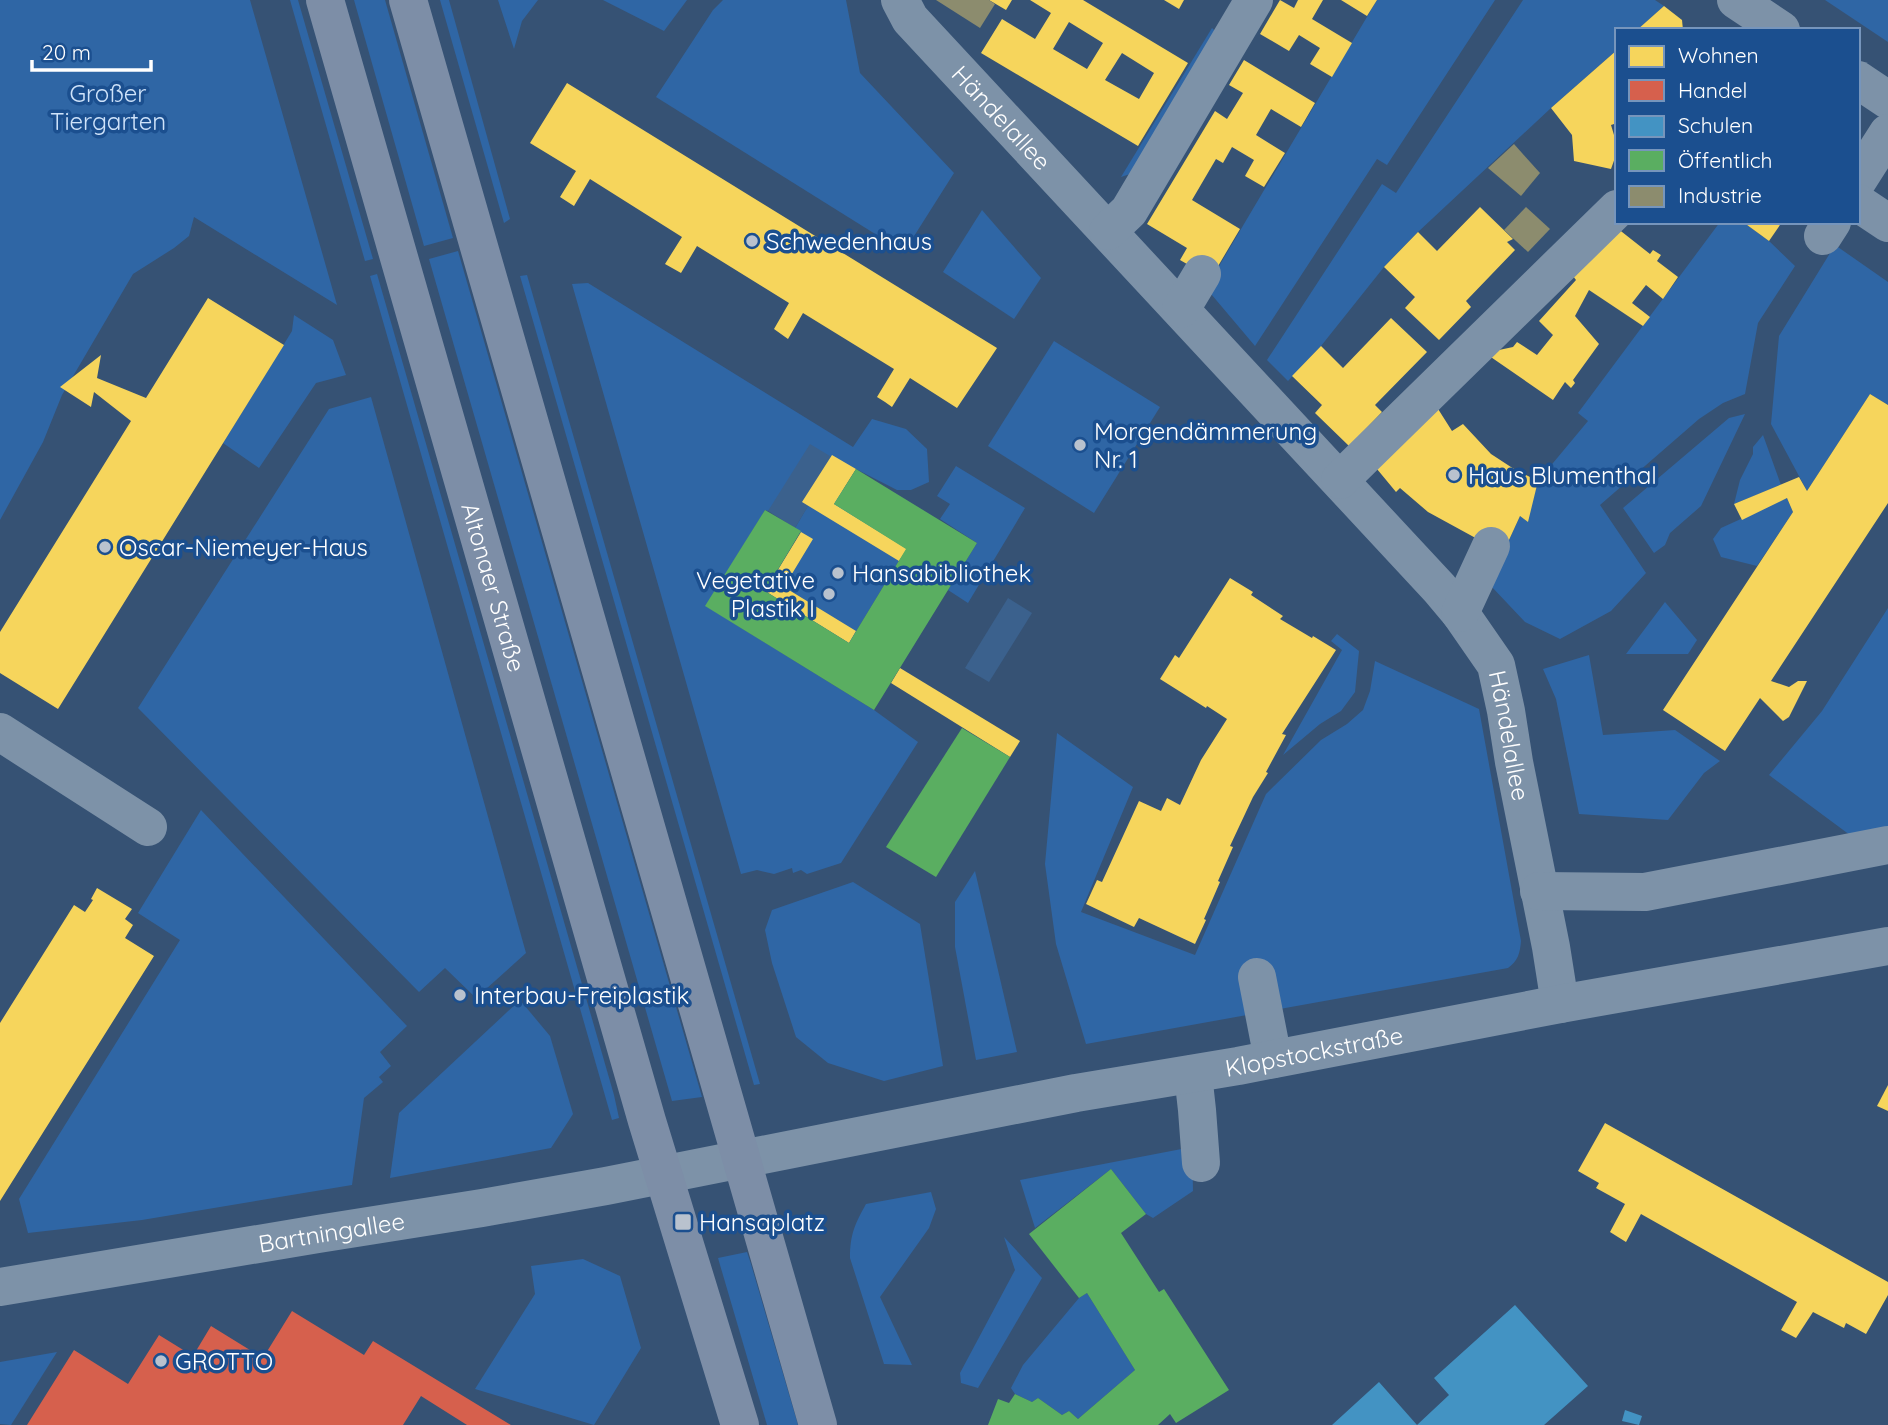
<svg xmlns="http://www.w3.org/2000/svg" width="1888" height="1425" font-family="Quicksand,sans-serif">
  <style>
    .green { fill: #2f66a5 }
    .water { fill: #3b618d }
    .homes { fill: #f6d55c; fill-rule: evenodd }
    .shops { fill: #d6604d }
    .schools { fill: #4393c3 }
    .public { fill: #5aae61 }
    .industry { fill: #8c8c6e }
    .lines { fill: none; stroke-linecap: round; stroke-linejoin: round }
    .minor { stroke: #7d92a8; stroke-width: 38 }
    .major { stroke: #7d8ea7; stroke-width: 38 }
    .poi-dot { fill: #b9c2ce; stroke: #1b4f8f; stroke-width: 2.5 }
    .labels { text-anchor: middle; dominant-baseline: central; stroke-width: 7; stroke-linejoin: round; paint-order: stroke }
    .park-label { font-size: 24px; fill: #cfe3fa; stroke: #1b4f8f }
    .street-label { font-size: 24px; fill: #fff; stroke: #1b4f8f }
    .poi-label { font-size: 24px; fill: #fff; stroke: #1b4f8f; text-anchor: start }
  </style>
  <rect width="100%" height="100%" fill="#365274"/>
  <g class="green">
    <polygon points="0,0 250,0 337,305 194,217 189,236 174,248 133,274 62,395 43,442 0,520"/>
    <polygon points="290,0 298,0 373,259 365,261"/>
    <polygon points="354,0 385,0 453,238 424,246"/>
    <polygon points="440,0 449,0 510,219 504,223"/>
    <polygon points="498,0 538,0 522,21 514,49"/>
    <polygon points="603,0 687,0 664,31"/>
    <polygon points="723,0 846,0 860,73 954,173 904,252 656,97 713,10"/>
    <polygon points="1377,0 1495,0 1387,165 1377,159 1255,346 1206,288"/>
    <polygon points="1523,0 1655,0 1664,6 1637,30 1617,30 1617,50 1551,108 1418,232 1384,267 1321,346 1288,381 1267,360 1382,184 1396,193"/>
    <polygon points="1825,0 1888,0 1888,42"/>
    <polygon points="1212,28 1221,37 1139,171 1121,177"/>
    <polygon points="982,210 1041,278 1014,319 943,272"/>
    <polygon points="1720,222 1743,222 1769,241 1795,266 1758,323 1745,394 1723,403 1699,419 1600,505 1646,573 1611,611 1560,639 1525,622 1491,586 1503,553 1520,516 1527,521 1538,481 1588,421 1578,413"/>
    <polygon points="1835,245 1888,282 1888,405 1870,394 1807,491 1771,424 1779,336"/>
    <polygon points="458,251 702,1097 672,1101 429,259"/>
    <polygon points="377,274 614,1095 619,1118 612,1120 370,276"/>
    <polygon points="527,275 760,1084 754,1085 520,276"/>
    <polygon points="588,283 853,447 872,419 906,429 927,449 929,482 911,490 897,490 854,468 768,511 765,510 706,606 874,710 918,742 841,863 807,874 801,870 793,873 792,868 774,874 757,870 741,874 572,284"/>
    <polygon points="294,315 333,340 346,375 316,383 259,468 223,443 292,331"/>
    <polygon points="1054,341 1160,407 1094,513 988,446"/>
    <polygon points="371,397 526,953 476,998 445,968 419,992 138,708 329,409"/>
    <polygon points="1745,414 1701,506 1670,533 1665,545 1654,553 1623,508 1729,418"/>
    <polygon points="1763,435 1781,485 1734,504 1740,480 1753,454 1753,447"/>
    <polygon points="956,466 1025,508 968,603 948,590 977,543 940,519 950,504 937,496"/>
    <polygon points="826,475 906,549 849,643 765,591 801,533 795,528"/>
    <polygon points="1787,498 1793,512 1757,566 1721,557 1713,539 1721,528"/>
    <polygon points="1665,602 1697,640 1688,654 1626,654"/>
    <polygon points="1888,608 1888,831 1854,838 1769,775 1822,711"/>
    <polygon points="1337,634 1359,651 1355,692 1341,711 1320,724 1283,755 1342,650 1331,641"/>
    <polygon points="1589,655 1603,735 1675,730 1720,761 1704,773 1668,820 1579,814 1556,699 1543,669"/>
    <path d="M1375,661L1479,709L1521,941C1520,953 1518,961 1508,968L1086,1044L1056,944L1045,864L1057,733L1133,787L1081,912L1195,955L1266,794L1321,740L1347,724L1363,710L1370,691Z"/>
    <polygon points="201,810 407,1026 380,1052 391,1066 379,1077 383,1082 364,1098 352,1185 142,1220 28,1233 19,1199 180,940 138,913"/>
    <polygon points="975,871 1017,1052 976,1060 955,947 955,902"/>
    <polygon points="853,882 920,924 943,1066 884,1081 828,1063 796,1037 772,963 765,930 772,910"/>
    <polygon points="520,1000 550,1036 573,1114 551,1148 390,1178 399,1113"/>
    <polygon points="1192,1147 1193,1191 1153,1218 1146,1214 1111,1169 1035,1228 1020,1180"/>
    <path d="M931,1192L936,1209L929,1228L880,1297L912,1365L884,1364L850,1258C850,1234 855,1224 866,1204Z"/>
    <polygon points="1004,1237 1042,1278 978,1388 961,1383 960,1373 1015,1270"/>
    <polygon points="747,1252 751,1264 798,1425 767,1425 718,1258"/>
    <polygon points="583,1259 620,1276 641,1348 594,1425 475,1389 535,1294 531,1266"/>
    <polygon points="1087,1293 1135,1370 1078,1419 1069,1411 1062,1415 1038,1398 1032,1402 1015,1394 1011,1388 1023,1365 1079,1298"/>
    <polygon points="57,1352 11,1425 0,1424 0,1362"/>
  </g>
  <g class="water">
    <polygon points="810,444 855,471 826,476 795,528 768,511"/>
    <polygon points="1008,598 1032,613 989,682 965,668"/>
  </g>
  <g class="homes">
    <polygon points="989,0 1012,0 1006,10"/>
    <path d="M1030,0H1083L1188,63L1138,146L981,53L1002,19L1035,39L1051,13ZM1069,22L1103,43L1087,69L1053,49ZM1122,53L1154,73L1139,99L1105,80Z"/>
    <polygon points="1164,0 1184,0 1179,9"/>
    <polygon points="1280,0 1294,8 1298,0 1323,0 1312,19 1352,43 1332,77 1310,64 1320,48 1299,35 1289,51 1260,34"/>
    <polygon points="1341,0 1377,0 1367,16"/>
    <polygon points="1664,6 1682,20 1683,30 1637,30"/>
    <polygon points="1617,50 1617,123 1611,125 1617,145 1617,152 1611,169 1574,161 1572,135 1551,108"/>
    <polygon points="1244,60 1315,103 1301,127 1271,109 1256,135 1285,153 1264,187 1245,176 1254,160 1232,147 1223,163 1216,159 1192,200 1240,229 1211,278 1180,260 1187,248 1147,224 1215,111 1227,119 1243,93 1229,85"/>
    <polygon points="567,83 997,348 957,408 910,378 892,407 885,402 877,397 894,369 803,313 788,339 774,329 789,303 697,246 681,273 665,264 682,237 590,179 574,206 560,197 576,171 530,143"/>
    <polygon points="1480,207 1513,239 1507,242 1515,250 1466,301 1471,307 1439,340 1405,308 1415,297 1384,267 1418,232 1437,251"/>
    <polygon points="1743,222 1782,222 1769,241"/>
    <polygon points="1617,228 1650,254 1653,250 1661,255 1657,261 1678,277 1663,299 1646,285 1632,303 1650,317 1643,326 1589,290 1575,316 1599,344 1573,380 1575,383 1571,388 1565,382 1553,400 1485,353 1513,347 1517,342 1537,355 1553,335 1539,321 1576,280 1573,276"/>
    <polygon points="208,298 284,345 58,709 0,673 0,632 131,421 94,392 91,407 60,387 101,355 97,378 146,398"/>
    <polygon points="1391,318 1427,352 1375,405 1382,412 1349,446 1315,413 1322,405 1292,376 1321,346 1343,368"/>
    <polygon points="1870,394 1888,405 1888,503 1771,681 1789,687 1798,681 1807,681 1789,717 1783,721 1760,698 1725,751 1663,710 1793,512 1787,498 1742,520 1734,504 1799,477 1807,491"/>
    <polygon points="1433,401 1452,431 1463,424 1491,454 1514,469 1538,481 1528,522 1520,516 1503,553 1428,512 1400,488 1396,492 1372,463"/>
    <polygon points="832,455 856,469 834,504 907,549 899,561 802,502"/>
    <polygon points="801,532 813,539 784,587 856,631 849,643 765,591"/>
    <polygon points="1230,578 1253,592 1251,595 1283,616 1280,619 1312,638 1313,636 1336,650 1282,734 1286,735 1266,772 1268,773 1253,797 1230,846 1233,847 1218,881 1220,882 1204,919 1206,920 1195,944 1139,918 1134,927 1086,904 1097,880 1102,882 1139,801 1161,811 1167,798 1180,805 1201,760 1227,719 1207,706 1206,708 1160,679 1175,655 1179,658"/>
    <polygon points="900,668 1020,741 1010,757 891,683"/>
    <polygon points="97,888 132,909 125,919 133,925 125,938 154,956 0,1201 0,1023 74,905 85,912 93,900 91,899"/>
    <polygon points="1888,1085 1888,1111 1877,1106"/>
    <polygon points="1605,1123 1888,1282 1888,1295 1866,1334 1846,1323 1844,1328 1813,1312 1796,1338 1781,1330 1797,1302 1641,1214 1626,1242 1610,1232 1625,1204 1596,1188 1599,1183 1578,1171"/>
  </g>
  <polygon class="shops" points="292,1311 364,1355 373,1341 511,1425 467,1425 421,1396 403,1425 27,1425 74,1350 128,1384 159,1335 193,1356 211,1326 263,1358"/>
  <g class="schools">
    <polygon points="1515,1305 1588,1386 1544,1425 1332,1425 1379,1382 1417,1425 1449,1395 1434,1378"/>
    <polygon points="1625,1410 1642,1416 1639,1425 1622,1421"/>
  </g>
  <g class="public">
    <polygon points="856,469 977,543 874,710 705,606 765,510 801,531 765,591 849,643 906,549 834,504"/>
    <polygon points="962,728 1010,757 936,877 886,847"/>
    <polygon points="1111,1169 1146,1214 1121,1233 1159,1292 1164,1289 1229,1390 1176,1423 1170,1414 1158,1425 988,1425 998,1399 1009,1403 1015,1394 1032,1402 1038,1398 1062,1415 1069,1411 1078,1419 1135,1370 1087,1293 1079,1298 1029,1234"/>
  </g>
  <g class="industry">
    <polygon points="936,0 989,0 995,4 980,28"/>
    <polygon points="1514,144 1540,173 1521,196 1488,168"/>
    <polygon points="1526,207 1550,229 1528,252 1504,230"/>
  </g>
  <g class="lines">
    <g class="minor">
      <path id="s1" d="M900,0L910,19L1439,588L1460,613L1496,665L1506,711L1514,762L1551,947L1560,1004"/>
      <polyline points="1736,0 1781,30"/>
      <polyline points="1858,80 1888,100"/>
      <polyline points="1858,180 1888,133"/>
      <polyline points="1858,203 1888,223"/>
      <polyline points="1108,231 1129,211 1254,0"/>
      <polyline points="1823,236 1832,222"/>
      <polyline points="1181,309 1202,274"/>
      <polyline points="1340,480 1617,209"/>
      <polyline points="1460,613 1491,546"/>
      <polyline points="0,732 148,827"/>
      <polyline points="1539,891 1645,892 1888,845"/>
      <polyline points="1257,977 1273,1059"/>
      <polyline points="1193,1074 1197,1110 1201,1163"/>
      <path id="s2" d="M0,1287L318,1234L482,1208L606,1186L1076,1093L1238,1066L1560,1004L1888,946"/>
    </g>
    <g class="major">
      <path id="s3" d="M325,0L647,1121L740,1425"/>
      <polyline points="408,0 818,1425"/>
    </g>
  </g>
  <g class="poi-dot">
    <circle cx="752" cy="241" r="7"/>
    <circle cx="1080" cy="445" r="7"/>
    <circle cx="1454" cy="475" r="7"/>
    <circle cx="105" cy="547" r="7"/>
    <circle cx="838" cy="573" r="7"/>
    <circle cx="829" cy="594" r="7"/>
    <circle cx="460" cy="995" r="7"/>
    <rect x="674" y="1213" width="18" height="18" rx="3.5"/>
    <circle cx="161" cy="1361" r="7"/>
  </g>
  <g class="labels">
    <g class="park-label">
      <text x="108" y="93">Großer<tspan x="108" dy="28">Tiergarten</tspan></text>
    </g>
    <g class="street-label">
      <text stroke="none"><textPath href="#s1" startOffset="156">Händelallee</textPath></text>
      <text stroke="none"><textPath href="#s3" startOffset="611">Altonaer Straße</textPath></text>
      <text stroke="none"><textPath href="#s1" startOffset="966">Händelallee</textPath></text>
      <text stroke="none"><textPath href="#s2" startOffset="1335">Klopstockstraße</textPath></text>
      <text stroke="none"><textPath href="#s2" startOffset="336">Bartningallee</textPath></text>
    </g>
    <g class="poi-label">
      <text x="766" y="241">Schwedenhaus</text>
      <text x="1094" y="431">Morgendämmerung<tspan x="1094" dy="28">Nr. 1</tspan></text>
      <text x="1468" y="475">Haus Blumenthal</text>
      <text x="119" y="547">Oscar-Niemeyer-Haus</text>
      <text x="852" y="573">Hansabibliothek</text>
      <text x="815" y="580" text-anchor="end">Vegetative<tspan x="815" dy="28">Plastik I</tspan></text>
      <text x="474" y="995">Interbau-Freiplastik</text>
      <text x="699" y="1222">Hansaplatz</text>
      <text x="175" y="1361">GROTTO</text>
    </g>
  </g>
  <rect x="1615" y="28" width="245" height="196" fill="#1b4f8f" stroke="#7695bc" stroke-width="2"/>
  <rect x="1629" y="46" width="35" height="21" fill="#f6d55c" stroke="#7695bc" stroke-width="2"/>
  <text x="1678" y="63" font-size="21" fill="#ffffff">Wohnen</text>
  <rect x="1629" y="80" width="35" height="21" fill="#d6604d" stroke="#7695bc" stroke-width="2"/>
  <text x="1678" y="98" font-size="21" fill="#ffffff">Handel</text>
  <rect x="1629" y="116" width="35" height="21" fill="#4393c3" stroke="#7695bc" stroke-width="2"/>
  <text x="1678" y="133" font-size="21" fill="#ffffff">Schulen</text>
  <rect x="1629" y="150" width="35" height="21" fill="#5aae61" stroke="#7695bc" stroke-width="2"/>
  <text x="1678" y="168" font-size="21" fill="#ffffff">Öffentlich</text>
  <rect x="1629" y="186" width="35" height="21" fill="#8c8c6e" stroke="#7695bc" stroke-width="2"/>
  <text x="1678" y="203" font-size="21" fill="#ffffff">Industrie</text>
  <path d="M32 60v10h119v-10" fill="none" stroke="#ffffff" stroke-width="3.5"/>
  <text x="42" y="60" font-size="21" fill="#ffffff" stroke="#1b4f8f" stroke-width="5" paint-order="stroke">20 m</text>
</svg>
